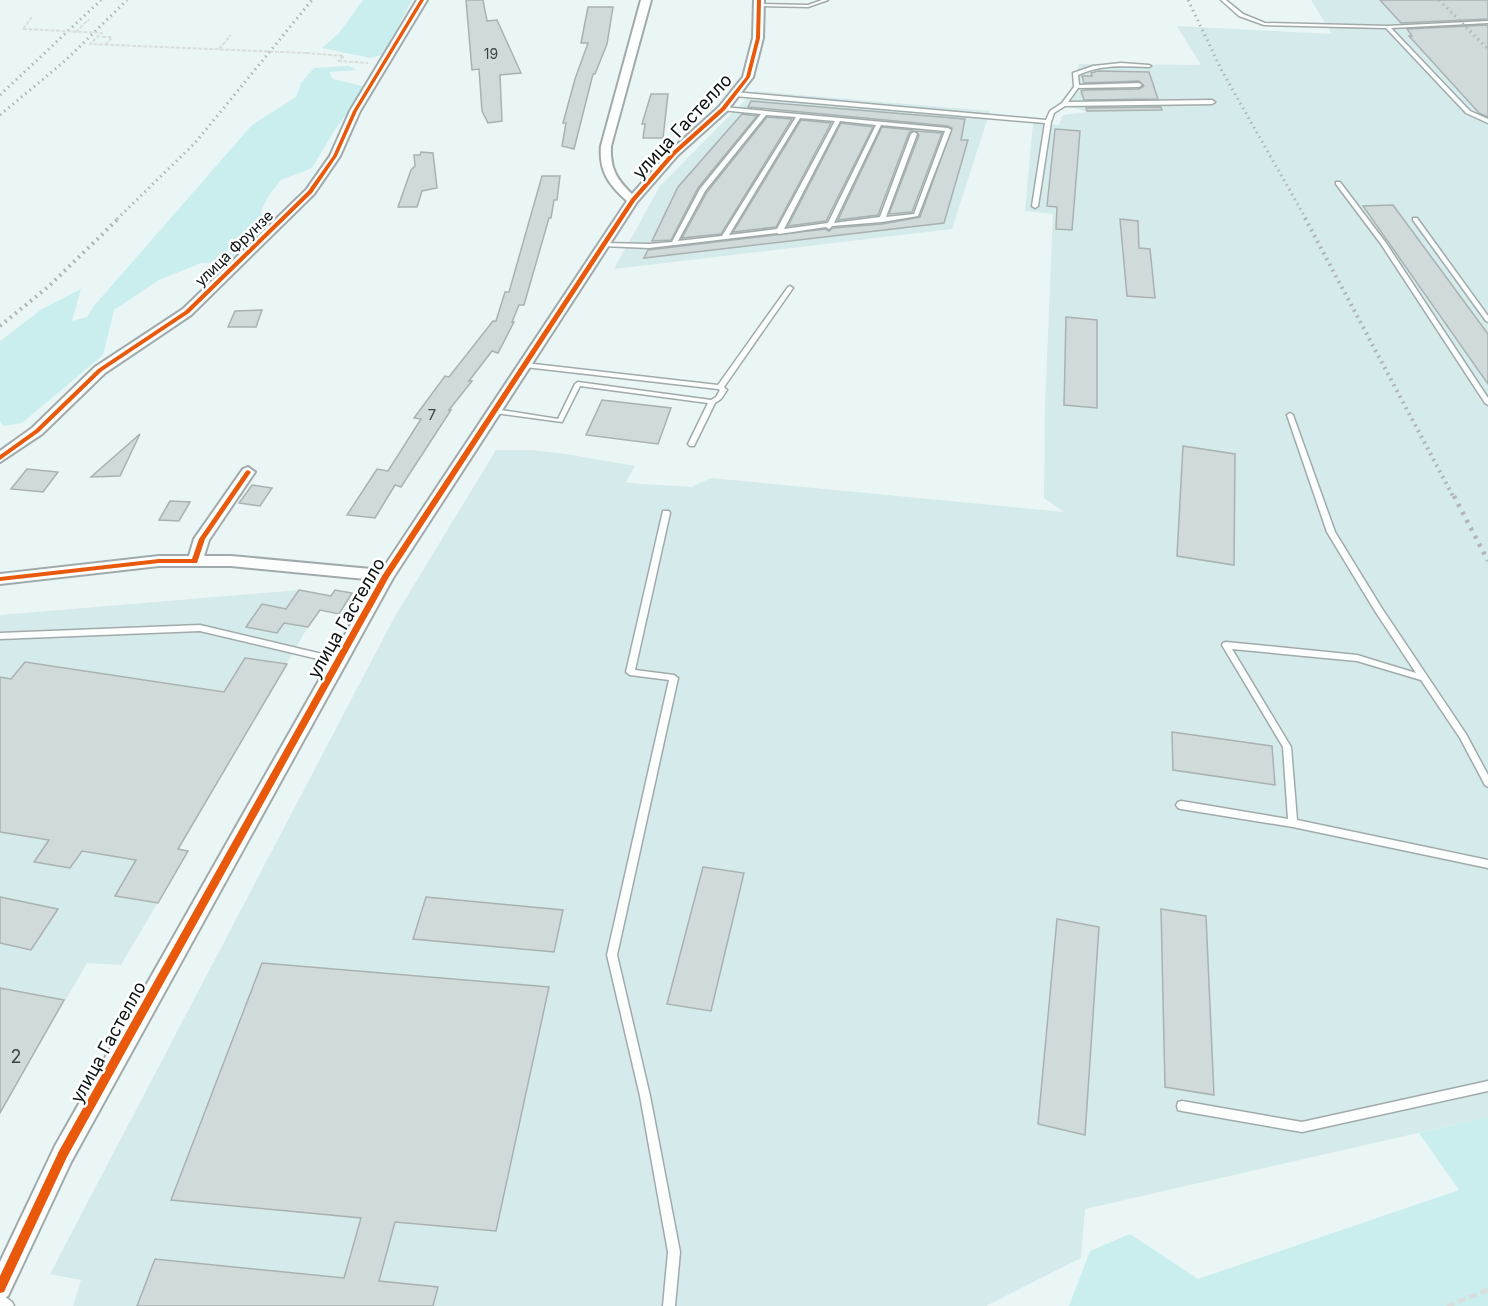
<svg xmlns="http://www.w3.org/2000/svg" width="1488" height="1306" font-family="Inter,sans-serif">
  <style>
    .built { fill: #d5eaea }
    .green { fill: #c9eeed }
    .building { fill: #d1dada; stroke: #a9b1b1; stroke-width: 1.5 }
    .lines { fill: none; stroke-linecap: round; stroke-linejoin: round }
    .lane-casing { stroke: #a1aaaa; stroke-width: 3 }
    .street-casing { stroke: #a1aaaa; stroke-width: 4 }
    .path-far1 { stroke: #dadddd; stroke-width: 2; stroke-dasharray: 4 1.5; stroke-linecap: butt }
    .path { stroke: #dadddd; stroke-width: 4.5; stroke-dasharray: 8 4; stroke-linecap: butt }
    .lane { fill: #fcfefe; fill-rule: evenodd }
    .street { fill: #fcfefe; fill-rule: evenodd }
    .rail-far2 { stroke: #b1b4b4; stroke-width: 3; stroke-dasharray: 1.5 4; stroke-linecap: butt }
    .rail-far1 { stroke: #b1b4b4; stroke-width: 4; stroke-dasharray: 2 4.5; stroke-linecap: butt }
    .rail { stroke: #b1b4b4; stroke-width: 4.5; stroke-dasharray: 3 6; stroke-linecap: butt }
    .path-bridge { stroke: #dadddd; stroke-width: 2; stroke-dasharray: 4 1.5; stroke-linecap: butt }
    .cycleway-casing { stroke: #fff; stroke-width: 3 }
    .cycleway { fill: #e8590c; fill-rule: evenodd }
    .labels { text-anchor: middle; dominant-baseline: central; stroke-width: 5; stroke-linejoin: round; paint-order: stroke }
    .far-number-label { font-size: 14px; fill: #3c4343 }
    .far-street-label { font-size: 15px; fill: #0a1111; stroke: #fff }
    .number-label { font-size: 15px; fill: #3c4343 }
    .street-label { font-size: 18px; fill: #0a1111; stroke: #fff }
    .near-number-label { font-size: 18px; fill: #3c4343 }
  </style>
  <rect width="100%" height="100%" fill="#eaf6f6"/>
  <g class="built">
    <polygon points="1311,0 1488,0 1488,1117 1085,1209 1081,1258 986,1306 73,1306 81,1280 50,1274 394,618 496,450 531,450 566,454 635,466 626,482 641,484 691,487 711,478 1064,512 1044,498 1045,407 1053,214 1025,211 1033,123 1059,125 1063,115 1087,112 1074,108 1071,97 1079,64 1201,65 1177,26 1332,34"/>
    <polygon points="754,91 990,111 952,229 614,269 660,186"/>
    <polygon points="299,590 330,595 308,627 179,849 188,851 121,965 87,963 0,1113 0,615"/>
  </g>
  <g class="green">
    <polygon points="363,0 412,0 387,47 385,54 370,58 322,48 339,33"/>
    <polygon points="349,66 357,70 329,72 333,79 367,87 336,128 312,168 281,180 267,198 261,212 266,223 228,262 201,263 159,280 114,310 103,355 22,423 3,426 0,421 0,341 42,309 81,289 72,321 87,317 93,307 252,125 296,97 301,83 314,68"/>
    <polygon points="1488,1117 1488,1306 1069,1306 1090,1251 1130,1234 1198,1279 1459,1190 1419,1133"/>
  </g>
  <g class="building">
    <polygon points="466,0 483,0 487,21 497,20 521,73 500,75 502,121 488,123 482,111 479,69 472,70"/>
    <polygon points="1380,0 1488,0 1488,19 1401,23"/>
    <polygon points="588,7 613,7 607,44 595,74 593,74 574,149 562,146 566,123 563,123 575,79 588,43 581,43"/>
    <polygon points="1488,25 1488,117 1479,113 1409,36 1412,36 1407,29"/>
    <polygon points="1098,71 1149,72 1158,99 1084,100 1081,91 1086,90 1139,89 1144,86 1139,81 1084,83 1082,76 1092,76 1091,73"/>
    <polygon points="651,94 668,94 663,138 643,138 645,124 642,124"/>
    <polygon points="751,101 965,119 961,140 968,140 944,223 644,258 648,250 825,229 829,231 833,228 882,224 920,217 952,128 948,126 748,107"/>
    <polygon points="1161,107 1162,110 1087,111 1086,108"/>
    <polygon points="742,114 757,116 698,188 671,240 652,241 678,187"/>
    <polygon points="767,117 792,119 721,234 682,238 707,192"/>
    <polygon points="801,120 831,123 776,227 733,232"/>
    <polygon points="841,123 873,127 826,221 788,226"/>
    <polygon points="882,127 913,130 909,133 878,215 838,220"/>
    <polygon points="1055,129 1080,131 1072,230 1056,229 1057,207 1047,206"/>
    <polygon points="916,131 942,133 912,212 889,214 919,135"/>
    <polygon points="421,152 433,153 437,188 422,191 417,207 398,207 411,170 415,166 414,155 420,155"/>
    <polygon points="542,176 560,176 557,200 554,200 551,218 549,218 524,305 519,305 512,322 514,322 498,353 492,351 469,381 472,381 449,410 451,410 401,487 395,485 375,518 347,515 377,469 388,471 421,419 414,418 445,376 449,377 493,321 496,321 505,292 509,292"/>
    <polygon points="1393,205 1488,334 1488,384 1363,206"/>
    <polygon points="1120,219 1138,221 1139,248 1150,249 1155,298 1127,296"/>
    <polygon points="262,310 256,327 228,327 235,311"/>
    <polygon points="1066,317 1097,320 1097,408 1064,405"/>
    <polygon points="602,400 671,408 658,444 586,435"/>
    <polygon points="140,434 120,476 91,477"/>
    <polygon points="1183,446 1235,454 1234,565 1177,556"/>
    <polygon points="27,469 58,472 43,492 11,489"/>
    <polygon points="252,485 272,488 260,506 239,503"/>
    <polygon points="170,501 190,502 179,521 159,520"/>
    <polygon points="299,590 331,596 335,590 352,593 339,614 320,610 308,627 284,623 277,633 246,627 262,604 286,609"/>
    <polygon points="245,658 287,664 178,849 188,851 158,903 115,896 136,860 82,851 70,868 34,862 49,840 0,832 0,677 11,679 25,662 224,692"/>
    <polygon points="1172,732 1272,746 1275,785 1173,770"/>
    <polygon points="703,867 744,873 711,1011 667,1004"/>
    <polygon points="0,897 58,909 31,950 0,943"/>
    <polygon points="426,897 563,910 554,952 413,939"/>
    <polygon points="1161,909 1206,916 1214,1095 1165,1087"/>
    <polygon points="1057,919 1099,927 1085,1135 1038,1124"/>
    <polygon points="262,963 549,987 496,1231 395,1222 379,1281 438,1287 433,1306 137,1306 155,1259 344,1278 361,1218 171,1200"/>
    <polygon points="0,988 64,1000 0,1113"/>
  </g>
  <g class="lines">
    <defs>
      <g id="lane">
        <polygon points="822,0 828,0 808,7 759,6 757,5 759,4 808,5"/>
        <polygon points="1221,0 1226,0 1243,14 1265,23 1387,26 1488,21 1488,23 1391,28 1470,111 1488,119 1488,123 1466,113 1386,28 1264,25 1239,16"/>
        <path d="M1121,63L1149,65L1151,66L1149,67C1124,66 1101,64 1078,75L1079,85L1139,83L1142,85L1139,87L1078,88L1068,102L1212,100L1215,102L1212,104L1065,106L1054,113L1051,122L1038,206L1035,208L1032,206L1045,123L734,96L731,94L734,92L1046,120L1050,111L1062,103L1074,87L1073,73L1093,66Z"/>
        <path d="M723,107L948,128L951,130L918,216L882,222L832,226L829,229L826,227L779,234L777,233L649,248L603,246L602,245L605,243L649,244L672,242L700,189L761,114L721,110L720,109ZM766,115L796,117L722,236L678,241L705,191ZM800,118L835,121L777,229L729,235ZM840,121L876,125L828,223L784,229ZM881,125L945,131L914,214L886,217L917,134L914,132L911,134L880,217L834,223Z"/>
        <polygon points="1336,182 1340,182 1386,243 1488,398 1488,405 1485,403 1381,244 1336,184"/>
        <polygon points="1413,218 1417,218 1488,316 1488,322 1486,321 1413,220"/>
        <polygon points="790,286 793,288 724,387 727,390 721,399 715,403 694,446 690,446 688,444 708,403 580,386 562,422 495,413 492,411 495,409 558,419 575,384 578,382 711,400 716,397 720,390 718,389 525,367 522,365 525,363 718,385 788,287"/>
        <polygon points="1290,413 1293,415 1335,532 1381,607 1466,734 1488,775 1488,787 1485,785 1460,738 1421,680 1357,661 1232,649 1291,747 1297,820 1488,860 1488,868 1293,827 1181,809 1178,808 1176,805 1178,802 1181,801 1288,819 1283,747 1222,645 1223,643 1226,642 1357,655 1416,673 1375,611 1327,532 1287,415"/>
        <polygon points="663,511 669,511 670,513 635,670 674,675 678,678 617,955 650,1096 680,1252 675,1306 663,1306 668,1252 640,1096 607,955 669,680 630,675 626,672"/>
        <polygon points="200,625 339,658 343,661 339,664 200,631 0,639 0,633"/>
        <polygon points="1488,1081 1488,1091 1302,1132 1182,1111 1178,1110 1177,1106 1178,1102 1182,1101 1302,1122"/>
        <polygon points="0,1293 12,1302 14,1306 0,1306"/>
      </g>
      <g id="street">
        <polygon points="417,0 427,0 360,111 340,156 314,194 191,315 105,373 42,434 0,462 0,451 32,428 95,367 183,309 306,190 330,156 350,111"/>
        <path d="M641,0H651L611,146C610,168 616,179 632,194L670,151L719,107L743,77L753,38L754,0H764L763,38L753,77L727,111L678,155L637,202L393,578L71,1162L8,1296L0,1300V1262L55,1146L376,580L231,566H159L0,584V574L159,556H189L194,539L243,469L248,467L255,472L209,540L204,556H231L382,570L627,201C608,184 599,171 601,146Z"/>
      </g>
    </defs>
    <use href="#lane" class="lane-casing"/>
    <use href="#street" class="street-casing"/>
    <g class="path-far1">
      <polyline points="23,29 32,17"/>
      <polyline points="76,32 89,19"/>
      <polyline points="102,37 112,37 106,44"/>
      <polyline points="219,49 231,35"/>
      <polyline points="306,53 344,56 338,61"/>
      <polyline points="338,61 368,63"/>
    </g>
    <polyline class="path" points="1447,1306 1488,1290"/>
    <use href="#lane" class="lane"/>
    <use href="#street" class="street"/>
    <g class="rail-far2">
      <polyline points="1188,0 1222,71 1306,219"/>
      <polyline points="1439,0 1488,49"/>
      <polyline points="0,95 101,0"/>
      <polyline points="0,115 66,60 127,0"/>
      <polyline points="117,219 195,143 312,0"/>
    </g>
    <g class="rail-far1">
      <polyline points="1305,218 1454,498"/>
      <polyline points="0,326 49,286 119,218"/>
    </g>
    <polyline class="rail" points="1454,496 1488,561"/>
    <polyline class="path-bridge" points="23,29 102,33 90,44 306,53"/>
    <defs>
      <g id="cycleway">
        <polygon points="420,0 424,0 357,111 337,156 312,193 189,313 102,371 39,432 0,460 0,455 35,430 98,369 185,311 308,191 333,156 353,111"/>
        <polygon points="757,0 761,0 760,38 750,77 725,110 676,154 635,201 389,577 67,1157 4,1292 0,1293 0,1276 59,1151 382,576 631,199 672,152 721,108 746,77 756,38"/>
        <polygon points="248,470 251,472 205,539 197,563 159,563 0,581 0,577 159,559 192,559 199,539 246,471"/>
      </g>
    </defs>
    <use href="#cycleway" class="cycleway-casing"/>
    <use href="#cycleway" class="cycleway"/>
  </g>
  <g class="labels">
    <g class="far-number-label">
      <text x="491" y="53">19</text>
    </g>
    <g class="far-street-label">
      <text transform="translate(234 248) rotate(-44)">улица Фрунзе</text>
    </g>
    <g class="number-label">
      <text x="432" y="414">7</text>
    </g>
    <g class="street-label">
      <text transform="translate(682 126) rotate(-47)">улица Гастелло</text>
      <text transform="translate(346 618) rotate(-60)">улица Гастелло</text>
      <text transform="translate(108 1042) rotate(-61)">улица Гастелло</text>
    </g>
    <g class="near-number-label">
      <text x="16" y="1056">2</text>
    </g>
  </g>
</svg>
